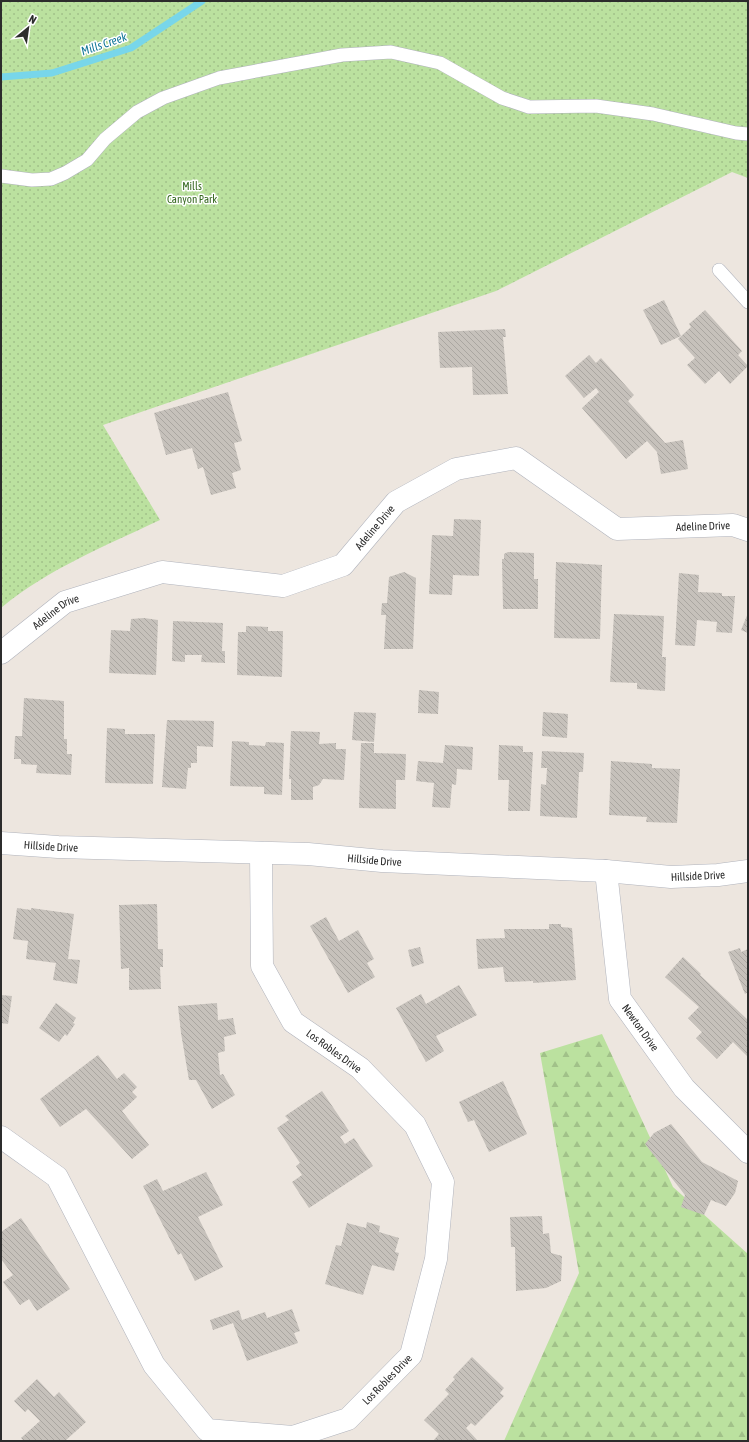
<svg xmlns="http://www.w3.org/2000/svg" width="749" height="1442" font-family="'Asap Condensed',sans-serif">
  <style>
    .forest { fill: url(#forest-firs) }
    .park { fill: url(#park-dots) }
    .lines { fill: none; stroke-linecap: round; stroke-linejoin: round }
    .stream { stroke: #78d6ea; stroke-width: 7 }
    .building { fill: url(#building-back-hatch) }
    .service-casing { stroke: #b0b3bc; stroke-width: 14 }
    .minor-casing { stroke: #b0b3bc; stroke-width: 23 }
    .secondary-casing { stroke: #b0b3bc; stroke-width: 23 }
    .service { stroke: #fff; stroke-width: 13 }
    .minor { stroke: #fff; stroke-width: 22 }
    .secondary { stroke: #fff; stroke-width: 22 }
    .labels { text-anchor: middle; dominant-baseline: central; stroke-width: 3; stroke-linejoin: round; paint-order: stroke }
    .park-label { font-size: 11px; fill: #34671e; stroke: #fff }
    .street-label { font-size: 11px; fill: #2c2c2c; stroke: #fff }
    .water-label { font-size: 12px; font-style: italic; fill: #147799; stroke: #fff }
  </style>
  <defs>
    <pattern id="forest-firs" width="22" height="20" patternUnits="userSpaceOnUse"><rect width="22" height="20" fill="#bbe19f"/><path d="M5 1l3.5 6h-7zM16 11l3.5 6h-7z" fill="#a1c189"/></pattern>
    <pattern id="park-dots" width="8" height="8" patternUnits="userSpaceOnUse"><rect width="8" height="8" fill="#bbe19f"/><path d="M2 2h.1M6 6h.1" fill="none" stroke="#a1c189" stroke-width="1.8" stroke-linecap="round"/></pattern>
    <pattern id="building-back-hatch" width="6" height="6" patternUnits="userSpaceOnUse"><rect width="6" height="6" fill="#c6c1bb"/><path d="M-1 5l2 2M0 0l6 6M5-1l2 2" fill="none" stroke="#aaa6a1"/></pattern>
  </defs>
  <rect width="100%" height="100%" fill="#ede6df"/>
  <polygon class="forest" points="602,1034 673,1187 748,1254 748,1441 504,1441 579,1273 540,1053"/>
  <path class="park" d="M1,1H748V178L732,172L496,291L103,425L160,520C105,546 48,569 1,608Z"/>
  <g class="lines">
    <polyline class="stream" points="1,77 52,73 131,48 202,1"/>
  </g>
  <g class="building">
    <polygon points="664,300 681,336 661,345 643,310"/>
    <polygon points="705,310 742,351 738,355 748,366 730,384 719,371 705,384 687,365 695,358 678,339 691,327 689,324"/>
    <polygon points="505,329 506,337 503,337 508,394 473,395 472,367 440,368 438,332"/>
    <polygon points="589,355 596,363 601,358 634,395 628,401 665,443 683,440 688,469 661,474 657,452 647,441 626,459 582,408 599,392 596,388 584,398 565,376"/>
    <polygon points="228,392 242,441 234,443 241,470 232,473 236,488 211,495 203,467 198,469 192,448 166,455 154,413"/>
    <polygon points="454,519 481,520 479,576 453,575 452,595 429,594 432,535 453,536"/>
    <polygon points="508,552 534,553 534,579 538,579 538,609 503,609 502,559 504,559 504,554"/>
    <polygon points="556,562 602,565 600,639 554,638"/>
    <polygon points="404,572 416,578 413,649 384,649 386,615 381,615 382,603 387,603 389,577"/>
    <polygon points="679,573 699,575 698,592 722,593 722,596 735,596 732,633 716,632 717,622 697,620 695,646 675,645"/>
    <polygon points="748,613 748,633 741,630"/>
    <polygon points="614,614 664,616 662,657 666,657 665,691 637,689 637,683 610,682"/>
    <polygon points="144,618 158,620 156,675 109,673 111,630 130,631 131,619"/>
    <polygon points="173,621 223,623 222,651 225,651 225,663 201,662 202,655 185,655 185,662 172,661"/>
    <polygon points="246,626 268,627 268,631 283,631 282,677 237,675 238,632 246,632"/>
    <polygon points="419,690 439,692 438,714 418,713"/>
    <polygon points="24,698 64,701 64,739 67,739 67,754 72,754 71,775 36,773 37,765 21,764 21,759 14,759 15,736 22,736"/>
    <polygon points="354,712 376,713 374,742 352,740"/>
    <polygon points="543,712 568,714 567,738 542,736"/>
    <polygon points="167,720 214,721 213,747 197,746 197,763 191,763 191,768 188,768 186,789 162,787"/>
    <polygon points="107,728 125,729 125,734 155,734 153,784 105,783"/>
    <polygon points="291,731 320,732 319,744 336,743 336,749 346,749 344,780 323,779 319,785 313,787 313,800 291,800 291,779 289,779"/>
    <polygon points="232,741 249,742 249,745 265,746 266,742 284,743 282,795 264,794 264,787 230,786"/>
    <polygon points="361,743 374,743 374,753 406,754 405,780 396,780 396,809 359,808"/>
    <polygon points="445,745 473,747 472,770 457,769 456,785 452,784 450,808 432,807 434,783 416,781 418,761 443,763"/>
    <polygon points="499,745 523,746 523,752 533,752 530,811 508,811 509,780 498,780"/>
    <polygon points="542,751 584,753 583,772 579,772 577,818 540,816 541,784 546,785 547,768 541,768"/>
    <polygon points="611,761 652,764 652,768 680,769 677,823 646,822 647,817 609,815"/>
    <polygon points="157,904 158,949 163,949 163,967 160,967 161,989 129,990 129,968 121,969 119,905"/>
    <polygon points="17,908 31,910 31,908 74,914 68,959 80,960 77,984 53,980 56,963 26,959 28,941 13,939"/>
    <polygon points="326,917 339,941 358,930 374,959 367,963 375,977 348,993 310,926"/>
    <polygon points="549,924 561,924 561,927 572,928 576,980 533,983 533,981 505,982 503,967 478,969 476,939 505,938 504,929 549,929"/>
    <polygon points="420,947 424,963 412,967 408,950"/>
    <polygon points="740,948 741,952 748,949 748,992 745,994 728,952"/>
    <polygon points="683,957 701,974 700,975 748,1020 748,1057 733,1042 717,1059 696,1038 702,1032 688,1018 699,1007 665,977"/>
    <polygon points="459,985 477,1015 436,1036 444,1051 426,1062 396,1008 421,994 426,1004"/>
    <polygon points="1,995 12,996 8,1024 1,1023"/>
    <polygon points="56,1003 76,1018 73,1023 75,1024 67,1036 65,1034 59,1042 39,1028"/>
    <polygon points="217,1003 218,1020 233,1018 236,1034 224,1037 225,1051 218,1053 220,1075 223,1074 235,1095 212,1109 196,1080 189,1080 181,1033 178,1006"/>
    <polygon points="98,1055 117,1079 124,1073 137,1087 132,1092 137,1097 122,1111 149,1145 132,1159 86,1109 60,1127 40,1099"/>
    <polygon points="503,1081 527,1134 489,1152 474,1120 468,1122 459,1102"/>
    <polygon points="322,1091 349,1131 340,1137 345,1144 354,1138 373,1166 309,1208 292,1182 302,1175 296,1166 300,1163 277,1128 289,1120 285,1116"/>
    <polygon points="671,1124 702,1162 738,1181 735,1193 726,1206 711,1200 704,1215 681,1207 685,1195 645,1144 654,1133"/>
    <polygon points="206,1172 223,1205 198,1217 223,1267 195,1281 181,1253 178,1255 143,1186 157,1179 163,1191"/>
    <polygon points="542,1216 543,1234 549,1233 551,1253 562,1256 561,1281 546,1288 516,1291 515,1247 511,1247 510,1217"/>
    <polygon points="21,1218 70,1289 37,1311 29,1299 20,1305 3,1282 13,1275 1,1259 1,1232"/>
    <polygon points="367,1222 380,1226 379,1232 399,1238 395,1252 399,1253 394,1271 372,1265 363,1295 325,1284 336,1245 341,1246 347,1223 366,1228"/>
    <polygon points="292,1309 300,1331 294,1333 298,1343 247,1361 233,1323 213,1330 210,1320 239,1310 242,1320 265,1312 267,1318"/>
    <polygon points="472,1357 504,1388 500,1393 504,1396 475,1426 471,1423 466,1428 478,1441 433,1441 439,1434 424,1420 449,1394 445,1390 455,1379 453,1377"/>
    <polygon points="37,1379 54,1397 59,1392 86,1422 65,1441 24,1441 21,1438 40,1421 28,1409 25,1412 14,1401"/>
  </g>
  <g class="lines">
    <defs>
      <g id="service">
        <polyline points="1,176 32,180 51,179 65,173 87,160 105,139 137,112 163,98 219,78 342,55 391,52 440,63 502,98 529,107 596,106 653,114 736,133 748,134"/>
        <polyline points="719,270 748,302"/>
      </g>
      <g id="minor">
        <path id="s1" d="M1,653L65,602L162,572L283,586L343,565L396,502L456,469L516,458L617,529L733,525L748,530"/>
        <path id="s2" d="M606,871L620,999L684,1088L748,1152"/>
        <path id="s3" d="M1,1137L57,1177L154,1365L207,1430L293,1437L348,1419L411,1355L436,1259L443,1182L415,1125L360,1068L293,1022L262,966L261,853"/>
      </g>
      <g id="secondary">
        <path id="s4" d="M1,843L58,847L308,854L382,861L606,871L671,877L718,875L748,871"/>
      </g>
    </defs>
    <use href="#service" class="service-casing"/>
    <use href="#minor" class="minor-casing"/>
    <use href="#secondary" class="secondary-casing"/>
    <use href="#service" class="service"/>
    <use href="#minor" class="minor"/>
    <use href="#secondary" class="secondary"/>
  </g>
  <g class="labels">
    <g class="park-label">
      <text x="192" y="186">Mills<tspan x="192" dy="13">Canyon Park</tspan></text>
    </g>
    <g class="street-label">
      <text stroke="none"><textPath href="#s1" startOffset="790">Adeline Drive</textPath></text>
      <text stroke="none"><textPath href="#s1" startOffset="418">Adeline Drive</textPath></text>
      <text stroke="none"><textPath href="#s1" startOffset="69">Adeline Drive</textPath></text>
      <text stroke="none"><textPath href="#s4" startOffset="50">Hillside Drive</textPath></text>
      <text stroke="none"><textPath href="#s4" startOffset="374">Hillside Drive</textPath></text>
      <text stroke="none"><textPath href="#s4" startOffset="698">Hillside Drive</textPath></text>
      <text stroke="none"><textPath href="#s2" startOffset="164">Newton Drive</textPath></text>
      <text transform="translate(334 1051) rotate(36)">Los Robles Drive</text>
      <text stroke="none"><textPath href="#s3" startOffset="564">Los Robles Drive</textPath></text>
    </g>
    <g class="water-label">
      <text transform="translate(104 44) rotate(-19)">Mills Creek</text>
    </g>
  </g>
  <rect width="749" height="1442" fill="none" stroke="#2c2c2c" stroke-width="4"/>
  <g transform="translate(28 28) rotate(29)" stroke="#ffffff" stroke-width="3" paint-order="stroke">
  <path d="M0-3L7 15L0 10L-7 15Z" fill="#2c2c2c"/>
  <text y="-6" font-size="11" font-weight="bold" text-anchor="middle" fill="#2c2c2c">N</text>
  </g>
</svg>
